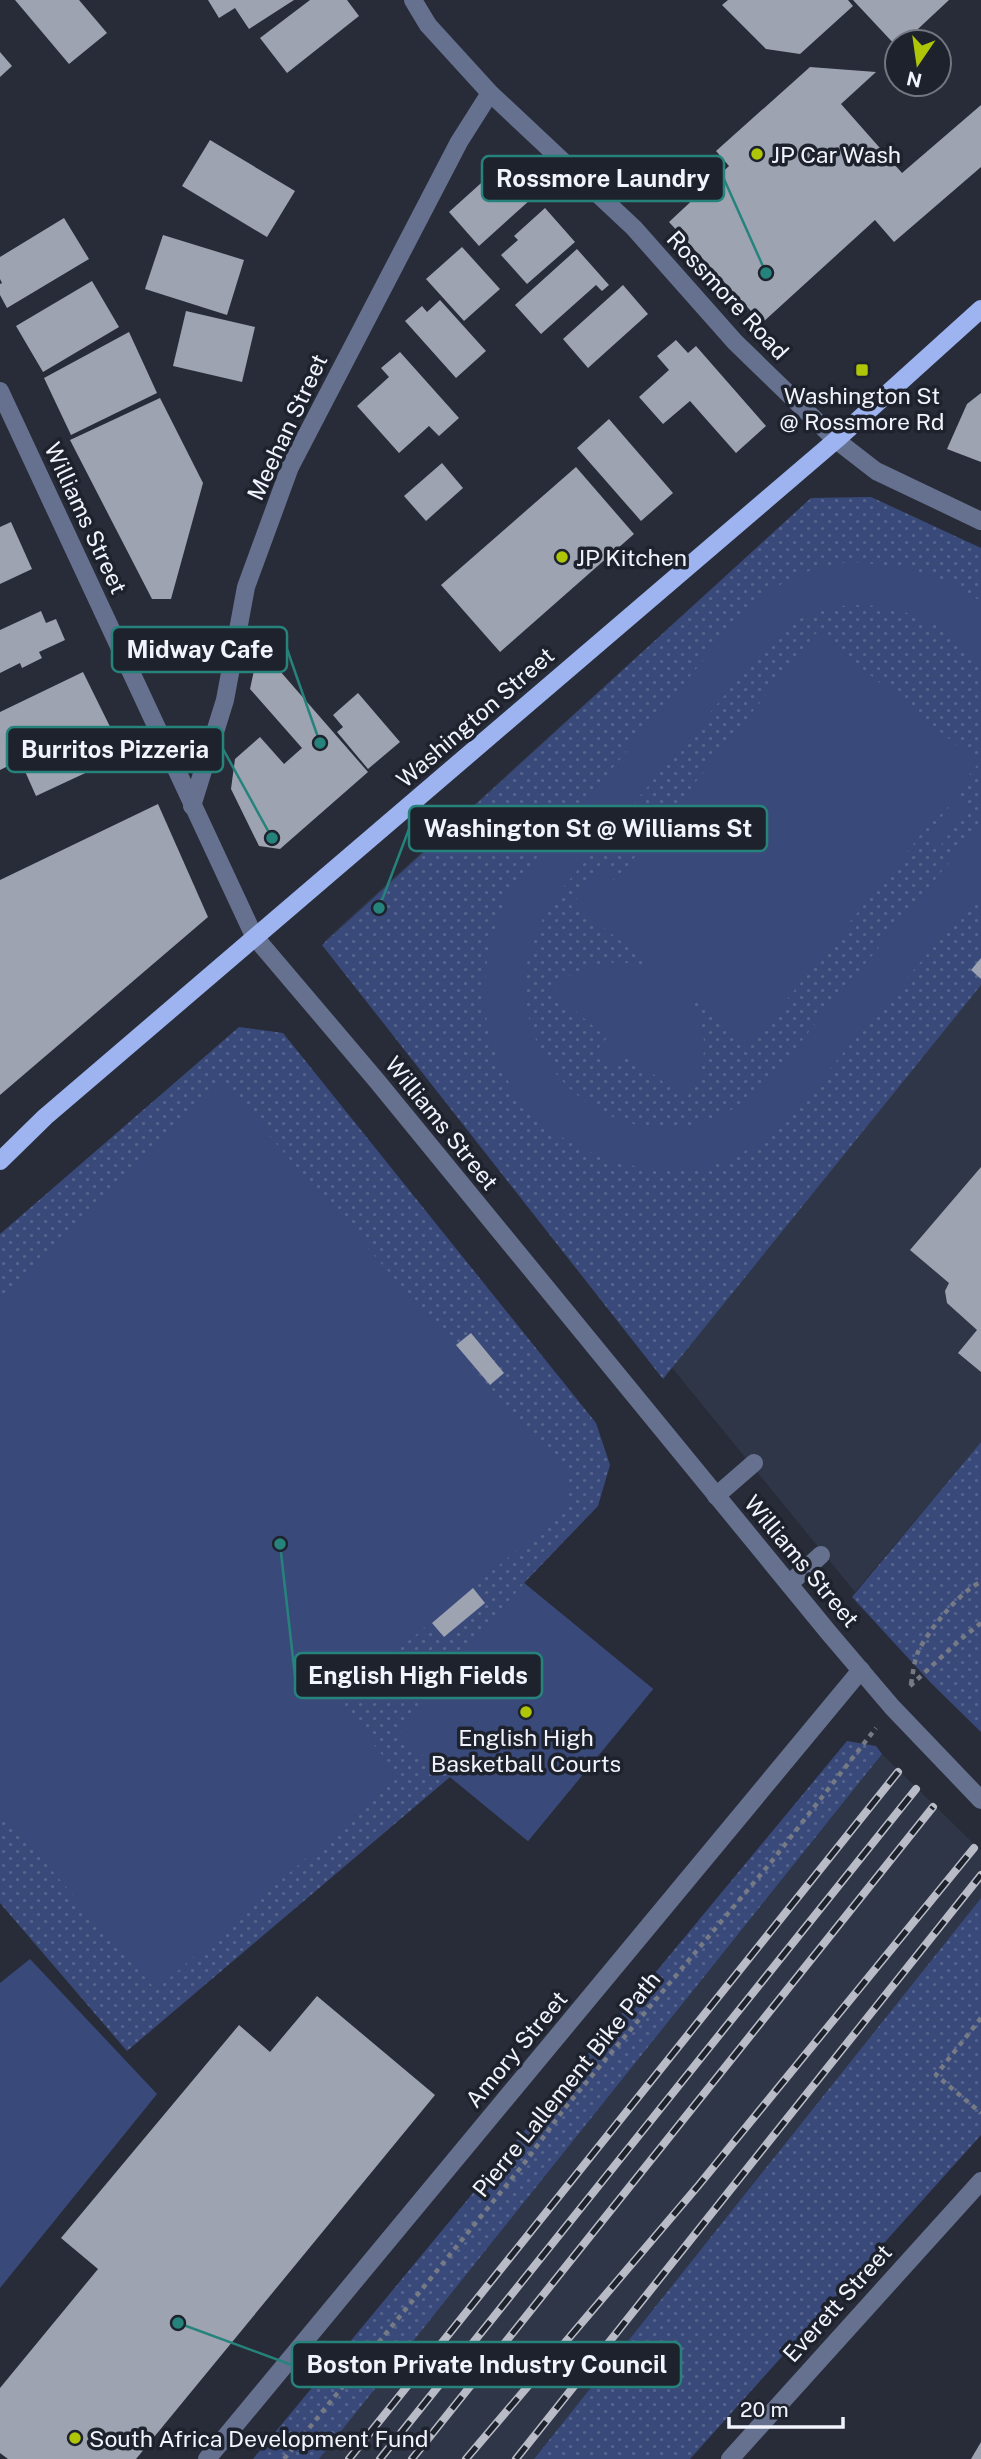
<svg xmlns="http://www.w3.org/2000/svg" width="981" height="2459" font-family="'Public Sans',sans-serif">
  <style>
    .built { fill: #2f3647 }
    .park { fill: url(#park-dots) }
    .pitch { fill: #394a7a }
    .building { fill: #9da3b1 }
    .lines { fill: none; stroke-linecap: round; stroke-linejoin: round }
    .path { stroke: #767a84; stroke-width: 4.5; stroke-dasharray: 5 5; stroke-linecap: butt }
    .minor { stroke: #65718e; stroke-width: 18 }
    .major { stroke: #9db4f1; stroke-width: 18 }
    .rail-casing { stroke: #b9bcc6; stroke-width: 8 }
    .rail { stroke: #1e222d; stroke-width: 5; stroke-dasharray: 16; stroke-linecap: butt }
    .poi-dot { fill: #aec508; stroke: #1e222d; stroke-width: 2.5 }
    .labels { text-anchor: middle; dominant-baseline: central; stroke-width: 7; stroke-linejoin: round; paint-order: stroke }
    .poi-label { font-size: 23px; fill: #f1f4fc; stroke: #1e222d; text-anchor: start }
    .street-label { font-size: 23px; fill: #f1f4fc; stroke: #1e222d }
    .leader { fill: none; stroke: #26837c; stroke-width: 2.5 }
    .callout-dot { fill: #26837c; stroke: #1e222d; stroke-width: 2.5 }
    .callout { fill: #1e222d; stroke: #26837c; stroke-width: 2.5 }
    .callout-label { font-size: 24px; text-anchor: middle; font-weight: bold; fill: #f1f4fc }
  </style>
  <defs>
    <pattern id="park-dots" width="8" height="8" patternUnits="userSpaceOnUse" patternTransform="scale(1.75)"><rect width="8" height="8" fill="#394a7a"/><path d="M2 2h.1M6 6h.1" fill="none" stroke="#56658e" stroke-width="1.8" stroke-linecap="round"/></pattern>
  </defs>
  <rect width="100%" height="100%" fill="#282c38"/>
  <g class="built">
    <polygon points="871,497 981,548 981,1442 855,1592 324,941 811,498"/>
    <polygon points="882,1754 981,1851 981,1898 534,2459 319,2459"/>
  </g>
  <g class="park">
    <polygon points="871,497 981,548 981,985 663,1379 322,945 811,498"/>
    <polygon points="239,1027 283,1033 596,1423 610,1465 598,1506 524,1583 653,1689 528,1841 450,1777 127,2051 0,1903 0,1234"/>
    <polygon points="981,1442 981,1732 931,1683 852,1597"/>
    <polygon points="847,1741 876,1746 882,1754 319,2459 253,2459"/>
    <polygon points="981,1898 981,2135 690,2459 534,2459"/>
  </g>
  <g class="pitch">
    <path d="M849,562C895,565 945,572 981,602V664C943,613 861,588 802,618C786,627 774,639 761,652L555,897C545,914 535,932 530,951C505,1041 580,1132 672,1128C706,1126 733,1111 760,1091L981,824V891L781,1126C762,1140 744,1154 722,1162C692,1174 653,1172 622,1163C492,1129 452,1001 512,887L745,611C782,581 801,569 849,562Z"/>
    <path d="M817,632L979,763L750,1045L692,999C710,1041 708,1060 686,1100L628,1054L617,1068L596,1051L607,1038L553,992C560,986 567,977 574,973C598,959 626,962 652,966L588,915Z"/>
    <polygon points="955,799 968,809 938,849 925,839"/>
    <polygon points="603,866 616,876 584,916 571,906"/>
    <polygon points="222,1082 568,1476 565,1510 337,1701 400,1776 156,1990 0,1811 0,1298"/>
    <polygon points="524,1583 653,1689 528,1841 399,1735"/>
    <polygon points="30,1959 157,2094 0,2288 0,1983"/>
  </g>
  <g class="building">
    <polygon points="15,0 79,0 107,33 69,64"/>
    <polygon points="208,0 294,0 249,29 235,8 219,18"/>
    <polygon points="310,0 347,0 359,16 287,73 260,38"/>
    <polygon points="728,0 848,0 853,6 800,54 766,49 722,5"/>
    <polygon points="853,0 949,0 904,42 897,42 897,47"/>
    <polygon points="0,52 12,66 0,77"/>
    <polygon points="810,67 876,72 841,104 902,173 981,105 981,167 894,242 875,220 762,323 669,222 729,166 716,151"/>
    <polygon points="210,140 295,191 267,237 182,186"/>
    <polygon points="500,166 530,200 479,246 449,212"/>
    <polygon points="545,208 575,242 527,284 501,255 518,240 514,236"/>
    <polygon points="64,218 89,259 7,308 0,295 0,284 2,283 0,279 0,257"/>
    <polygon points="163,235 244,260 227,315 145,289"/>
    <polygon points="462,247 500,289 464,321 426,279"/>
    <polygon points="577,249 609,285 602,291 596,285 541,334 515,305"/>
    <polygon points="92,281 119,327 43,372 16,326"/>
    <polygon points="623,285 648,314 588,368 563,339"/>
    <polygon points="440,300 486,351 456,378 405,321 422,306 427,312"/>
    <polygon points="186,311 255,327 242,382 173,366"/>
    <polygon points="129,332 157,393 71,435 44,378"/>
    <polygon points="676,340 688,353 696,346 766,426 736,453 690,401 663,424 639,397 669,370 657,356"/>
    <polygon points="400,352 459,418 439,436 429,426 399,453 357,406 389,377 381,368"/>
    <polygon points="981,393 981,462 947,449 967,404"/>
    <polygon points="160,398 203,483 171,599 152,599 70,440"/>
    <polygon points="609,419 673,493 641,521 577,448"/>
    <polygon points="442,463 463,488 426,521 404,496"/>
    <polygon points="576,467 634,534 500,652 441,585"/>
    <polygon points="11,522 32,569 0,584 0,527"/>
    <polygon points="41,611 46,623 56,619 65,640 39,652 42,658 22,668 20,663 0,673 0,630"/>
    <polygon points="259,647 368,772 280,849 259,846 231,789 235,759 260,737 284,764 302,748 250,689"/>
    <polygon points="83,672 124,755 36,796 20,760 0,770 0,712"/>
    <polygon points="358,693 400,742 368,769 337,732 343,727 333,715"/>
    <polygon points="158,804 208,917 0,1095 0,880"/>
    <polygon points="981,958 981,979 971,970"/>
    <polygon points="981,1167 981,1372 958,1353 977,1330 947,1303 945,1291 949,1283 910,1250"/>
    <polygon points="471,1333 504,1373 490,1385 456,1345"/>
    <polygon points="473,1588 485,1603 444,1637 432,1623"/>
    <polygon points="317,1996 435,2095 136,2459 8,2459 0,2453 0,2388 98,2269 61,2238 239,2025 270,2052"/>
    <polygon points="981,2442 981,2459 971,2459"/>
  </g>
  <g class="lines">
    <g class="path">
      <path d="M911,1684C913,1673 914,1662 918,1652C927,1632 961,1590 981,1582"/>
      <polyline points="910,1686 961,1639 981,1623"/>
      <polyline points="981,2018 936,2075 981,2113"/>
      <polyline points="284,2459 526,2161 564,2109 772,1861 876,1728"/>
    </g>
    <g class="minor">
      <polyline points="413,0 428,25 490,93 634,228 735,342 836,440 876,471 981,521"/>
      <polyline points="0,391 254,936 377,1081 829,1633 892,1707 981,1800"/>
      <polyline points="192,806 225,700 246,587 290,467 459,142 490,93"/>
      <polyline points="716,1496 754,1463"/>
      <polyline points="789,1584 821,1555"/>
      <polyline points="207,2459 861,1670"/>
      <polyline points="730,2459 981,2181"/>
    </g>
    <polyline class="major" points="0,1161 45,1117 836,440 981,309"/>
    <defs>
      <g id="rail">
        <polyline points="349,2459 898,1772"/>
        <polyline points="380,2459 916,1789"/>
        <polyline points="412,2459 933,1807"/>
        <polyline points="466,2459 698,2186 974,1848"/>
        <polyline points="516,2459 981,1875"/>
      </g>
    </defs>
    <use href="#rail" class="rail-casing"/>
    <use href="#rail" class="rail"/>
  </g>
  <g class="poi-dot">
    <circle cx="757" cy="154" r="7"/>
    <rect x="855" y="363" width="14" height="14" rx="3.5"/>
    <circle cx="562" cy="557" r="7"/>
    <circle cx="526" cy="1712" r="7"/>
    <circle cx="75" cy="2438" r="7"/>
  </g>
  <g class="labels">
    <g class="poi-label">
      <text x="771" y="154">JP Car Wash</text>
      <text x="862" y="395" text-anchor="middle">Washington St<tspan x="862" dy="26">@ Rossmore Rd</tspan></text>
      <text x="576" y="557">JP Kitchen</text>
      <text x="526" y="1737" text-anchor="middle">English High<tspan x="526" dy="26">Basketball Courts</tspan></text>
      <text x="89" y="2438">South Africa Development Fund</text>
    </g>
    <g class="street-label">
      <text transform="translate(728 295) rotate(47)">Rossmore Road</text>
      <text transform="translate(287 427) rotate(-65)">Meehan Street</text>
      <text transform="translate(86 518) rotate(65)">Williams Street</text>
      <text transform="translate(475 717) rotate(-41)">Washington Street</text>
      <text transform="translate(442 1123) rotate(51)">Williams Street</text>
      <text transform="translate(802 1561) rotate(50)">Williams Street</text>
      <text transform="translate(516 2049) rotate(-50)">Amory Street</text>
      <text transform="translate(566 2084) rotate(-51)">Pierre Lallement Bike Path</text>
      <text transform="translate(837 2303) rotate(-48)">Everett Street</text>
    </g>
  </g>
  <path class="leader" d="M766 273L724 179M320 743L287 649M272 838L223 749M379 908L409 829M280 1544L295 1676M178 2323L292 2365"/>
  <g class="callout-dot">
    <circle cx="766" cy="273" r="7"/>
    <circle cx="320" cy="743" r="7"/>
    <circle cx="272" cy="838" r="7"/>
    <circle cx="379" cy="908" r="7"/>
    <circle cx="280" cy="1544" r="7"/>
    <circle cx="178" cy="2323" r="7"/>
  </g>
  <g class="callout">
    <rect x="482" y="156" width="242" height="45" rx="7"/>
    <rect x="112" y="627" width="175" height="45" rx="7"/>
    <rect x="7" y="727" width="216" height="45" rx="7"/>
    <rect x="409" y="806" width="358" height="45" rx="7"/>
    <rect x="295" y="1653" width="247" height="45" rx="7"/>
    <rect x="292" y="2342" width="389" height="45" rx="7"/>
  </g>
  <g class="callout-label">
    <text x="603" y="187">Rossmore Laundry</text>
    <text x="200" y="658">Midway Cafe</text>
    <text x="115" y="758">Burritos Pizzeria</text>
    <text x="588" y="837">Washington St @ Williams St</text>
    <text x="418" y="1684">English High Fields</text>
    <text x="487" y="2373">Boston Private Industry Council</text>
  </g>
  <g transform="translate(918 63) rotate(193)"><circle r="33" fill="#1e222d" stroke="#727680" stroke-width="2"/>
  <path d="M0-5L12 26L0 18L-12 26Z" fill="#aec508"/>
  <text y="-10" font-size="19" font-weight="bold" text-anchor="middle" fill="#f1f4fc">N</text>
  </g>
  <path d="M729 2417v10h114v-10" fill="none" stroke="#f1f4fc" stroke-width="3.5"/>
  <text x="740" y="2417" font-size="21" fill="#f1f4fc" stroke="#1e222d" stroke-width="5" paint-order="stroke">20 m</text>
</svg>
